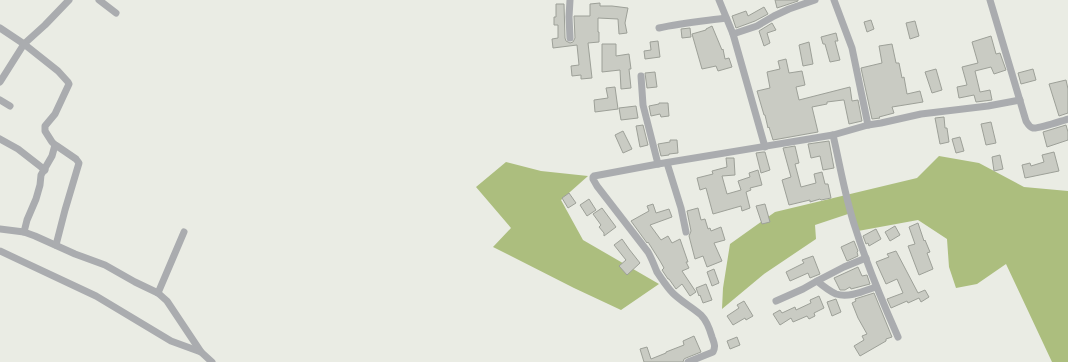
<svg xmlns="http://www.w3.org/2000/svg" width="1068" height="362" font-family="'Fira Sans',sans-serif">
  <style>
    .forest { fill: #acbe7e }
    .building { fill: #c9cbc3; stroke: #9da098 }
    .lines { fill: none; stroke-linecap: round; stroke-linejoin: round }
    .minor { stroke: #aaacaf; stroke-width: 7 }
  </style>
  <rect width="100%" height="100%" fill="#eaece4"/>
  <g class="forest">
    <polygon points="939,156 979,163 1024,187 1068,191 1068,362 1052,362 1006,264 977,284 956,288 949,267 947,239 918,220 858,231 851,213 815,225 816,239 764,274 722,309 723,288 730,244 775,212 917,178"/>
    <polygon points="506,162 541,171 588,176 561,200 583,240 659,284 621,310 574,288 493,247 511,228 476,187"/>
  </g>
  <g class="building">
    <polygon points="775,0 798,0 798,1 777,8"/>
    <polygon points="600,3 600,6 612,6 628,8 625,23 627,33 619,34 618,19 598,18 598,32 599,32 599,42 588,43 592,78 581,79 581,75 572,76 571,66 579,65 577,45 553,48 552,39 558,38 558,25 554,25 554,17 556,17 556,4 564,4 565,38 566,41 570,43 573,42 575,38 574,16 590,16 590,4"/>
    <polygon points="764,7 768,14 755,21 736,28 732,16 746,11 748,16"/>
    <polygon points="871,20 874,29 867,32 864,22"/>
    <polygon points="915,21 919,36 910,39 906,23"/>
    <polygon points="772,23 776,30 767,33 770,43 764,46 759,31"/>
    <polygon points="712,26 722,50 723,49 725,59 729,58 732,67 718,71 716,66 702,69 692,34 706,30 706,29"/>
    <polygon points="690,28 691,37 682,38 681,29"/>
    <polygon points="836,33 838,41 835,41 840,60 830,62 825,44 823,44 821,37"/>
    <polygon points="991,36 996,54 1000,53 1006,70 994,74 991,67 975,71 980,92 990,90 992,100 976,102 974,95 959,98 957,87 967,85 962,67 978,63 972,42"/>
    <polygon points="658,41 660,57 645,59 644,51 651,50 650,42"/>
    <polygon points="809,42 813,64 803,66 799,45"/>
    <polygon points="602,44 616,44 616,56 629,54 631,69 629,69 631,88 621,89 620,70 602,72"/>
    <polygon points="892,44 896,63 899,63 902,78 904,77 907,94 920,91 923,102 892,107 894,113 879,117 880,118 872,119 861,68 882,63 879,46"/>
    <polygon points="786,59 789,73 802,71 805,85 796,87 799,100 850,87 852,101 858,100 862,121 849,124 844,100 843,100 827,102 827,104 812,107 818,132 773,140 769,127 768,128 765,115 764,115 757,91 770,88 767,72 780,69 778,61"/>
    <polygon points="936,69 942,90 932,93 925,72"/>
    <polygon points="1033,69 1036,80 1021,84 1018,73"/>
    <polygon points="655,72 657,87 647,88 645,73"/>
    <polygon points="1066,80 1068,89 1068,113 1059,116 1049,84"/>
    <polygon points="615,87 618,109 595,112 594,100 608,98 606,88"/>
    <polygon points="659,103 668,103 669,116 661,117 660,114 651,116 649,106 659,104"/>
    <polygon points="636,106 638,118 621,120 619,108"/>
    <polygon points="944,117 945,128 947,128 949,142 940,144 935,118"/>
    <polygon points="991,122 996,143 986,145 981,124"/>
    <polygon points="643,125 648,145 640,147 636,126"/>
    <polygon points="1066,125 1068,132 1068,140 1047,147 1043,132"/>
    <polygon points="623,131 632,149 623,153 615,135"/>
    <polygon points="960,137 964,151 956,153 952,139"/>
    <polygon points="670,140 677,140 678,153 669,154 669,155 661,156 658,144 670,142"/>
    <polygon points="829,141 834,168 823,170 820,156 811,158 808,144"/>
    <polygon points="795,146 799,163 795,164 801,187 816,183 814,174 822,172 825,184 828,184 831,198 821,200 820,199 810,202 810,200 789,205 782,180 791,177 783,148"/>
    <polygon points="763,152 765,152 770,170 761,173 756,153"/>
    <polygon points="1054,152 1059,171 1025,178 1022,165 1030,163 1031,166 1044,162 1042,155"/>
    <polygon points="1000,155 1003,169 994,171 992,157"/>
    <polygon points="726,158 734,158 735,175 722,176 727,194 741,190 738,181 750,177 749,173 758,170 762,185 750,188 751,190 746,192 750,208 742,211 741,206 713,214 706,188 700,190 697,178 713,174 712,171 727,167"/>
    <polygon points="569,193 576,203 568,208 562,198"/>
    <polygon points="589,199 596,210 587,216 580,205"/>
    <polygon points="653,204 656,213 669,209 672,217 650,225 661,240 668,236 672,243 680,239 688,262 686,262 689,268 682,271 696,292 690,296 682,284 676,289 669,279 668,279 662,270 664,268 660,261 648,242 647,243 631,221 649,211 647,206"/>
    <polygon points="765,204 770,222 762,224 756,206"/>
    <polygon points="602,208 616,227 604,236 604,233 599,227 601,225 593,214"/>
    <polygon points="698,208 701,220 705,219 708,229 710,228 711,231 721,227 725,240 714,243 722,261 707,267 703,256 695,259 689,236 691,231 687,211"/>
    <polygon points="918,223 924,241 925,240 930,252 927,253 933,269 919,275 908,246 915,244 909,227"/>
    <polygon points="895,226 900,235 890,241 885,232"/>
    <polygon points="876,229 881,239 869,246 868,243 866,244 863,236"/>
    <polygon points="622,239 629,249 640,263 627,275 619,266 626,260 614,245"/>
    <polygon points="854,241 858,251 857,252 858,256 847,261 841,247"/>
    <polygon points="896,251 918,293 925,290 929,297 921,302 919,298 908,303 907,301 891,308 887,299 903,293 897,279 886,284 876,262 889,257 887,254"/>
    <polygon points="813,256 820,274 810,278 808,273 790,281 786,272 804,263 802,260"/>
    <polygon points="858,267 862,276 867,275 870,284 851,289 850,287 845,290 840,290 834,278"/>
    <polygon points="714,269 719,283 712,286 707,272"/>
    <polygon points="706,284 712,300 703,303 700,295 699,296 696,288"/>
    <polygon points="874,293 892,337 886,339 886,341 860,356 854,346 864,340 862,336 867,334 858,318 852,303 856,301 855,299"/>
    <polygon points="819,296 824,308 814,313 815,316 809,319 807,316 793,322 791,318 780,325 773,314 780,310 782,313 795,307 796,310 811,303 810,300"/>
    <polygon points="836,299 841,312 832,316 827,302"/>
    <polygon points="744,301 753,316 746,320 745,318 733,325 727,316 739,308 737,305"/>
    <polygon points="694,336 701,352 686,358 684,359 683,362 644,362 640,349 647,347 651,359 666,353 666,352 684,345 683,341"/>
    <polygon points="737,337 740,345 730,349 727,341"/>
  </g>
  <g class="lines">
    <g class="minor">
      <polyline points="99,0 116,13"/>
      <polyline points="719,0 733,34 765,147"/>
      <polyline points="834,0 852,48 868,125"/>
      <path d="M990,0L1026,121C1028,124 1029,127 1033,128C1039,129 1061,121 1068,119"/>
      <polyline points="0,28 24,44 45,25 69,0"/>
      <path d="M659,28C681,23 704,21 726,18"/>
      <polyline points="733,34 757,26 774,16 789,9 815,0"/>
      <polyline points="570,38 569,17 570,0"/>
      <polyline points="641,76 643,105 658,164"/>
      <polyline points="0,82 24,44 58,71 68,82 69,84 55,114 45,126 45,131 52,142 55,145"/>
      <polyline points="0,100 10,106"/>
      <path d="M833,135C840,165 845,197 855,227C867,265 882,301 898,337"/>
      <polyline points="0,139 18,149 45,170"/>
      <polyline points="667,163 681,208 686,232"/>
      <polyline points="0,229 24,232 35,236 75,254 105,265 135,282 158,293 167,301 201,352 212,362"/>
      <polyline points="24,232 27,220 36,199 40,185 41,175 52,156 55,145 57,146 76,159 79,163 65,210 56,245"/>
      <polyline points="0,251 96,296 171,341 201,352"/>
      <polyline points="817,281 844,267 866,258"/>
      <polyline points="158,293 184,232"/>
      <path d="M776,301L803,289L817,281C823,286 829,291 836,294C849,298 864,291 876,287"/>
      <path d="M688,362L713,352C716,346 714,343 712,337C710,330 707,321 701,315C691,306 678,300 670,290C665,284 661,278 657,272C654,265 652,259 648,252L597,186L593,179V177L594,176L658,164L833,135L868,125L881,123L921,114L988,106L1020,100"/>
    </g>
  </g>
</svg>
